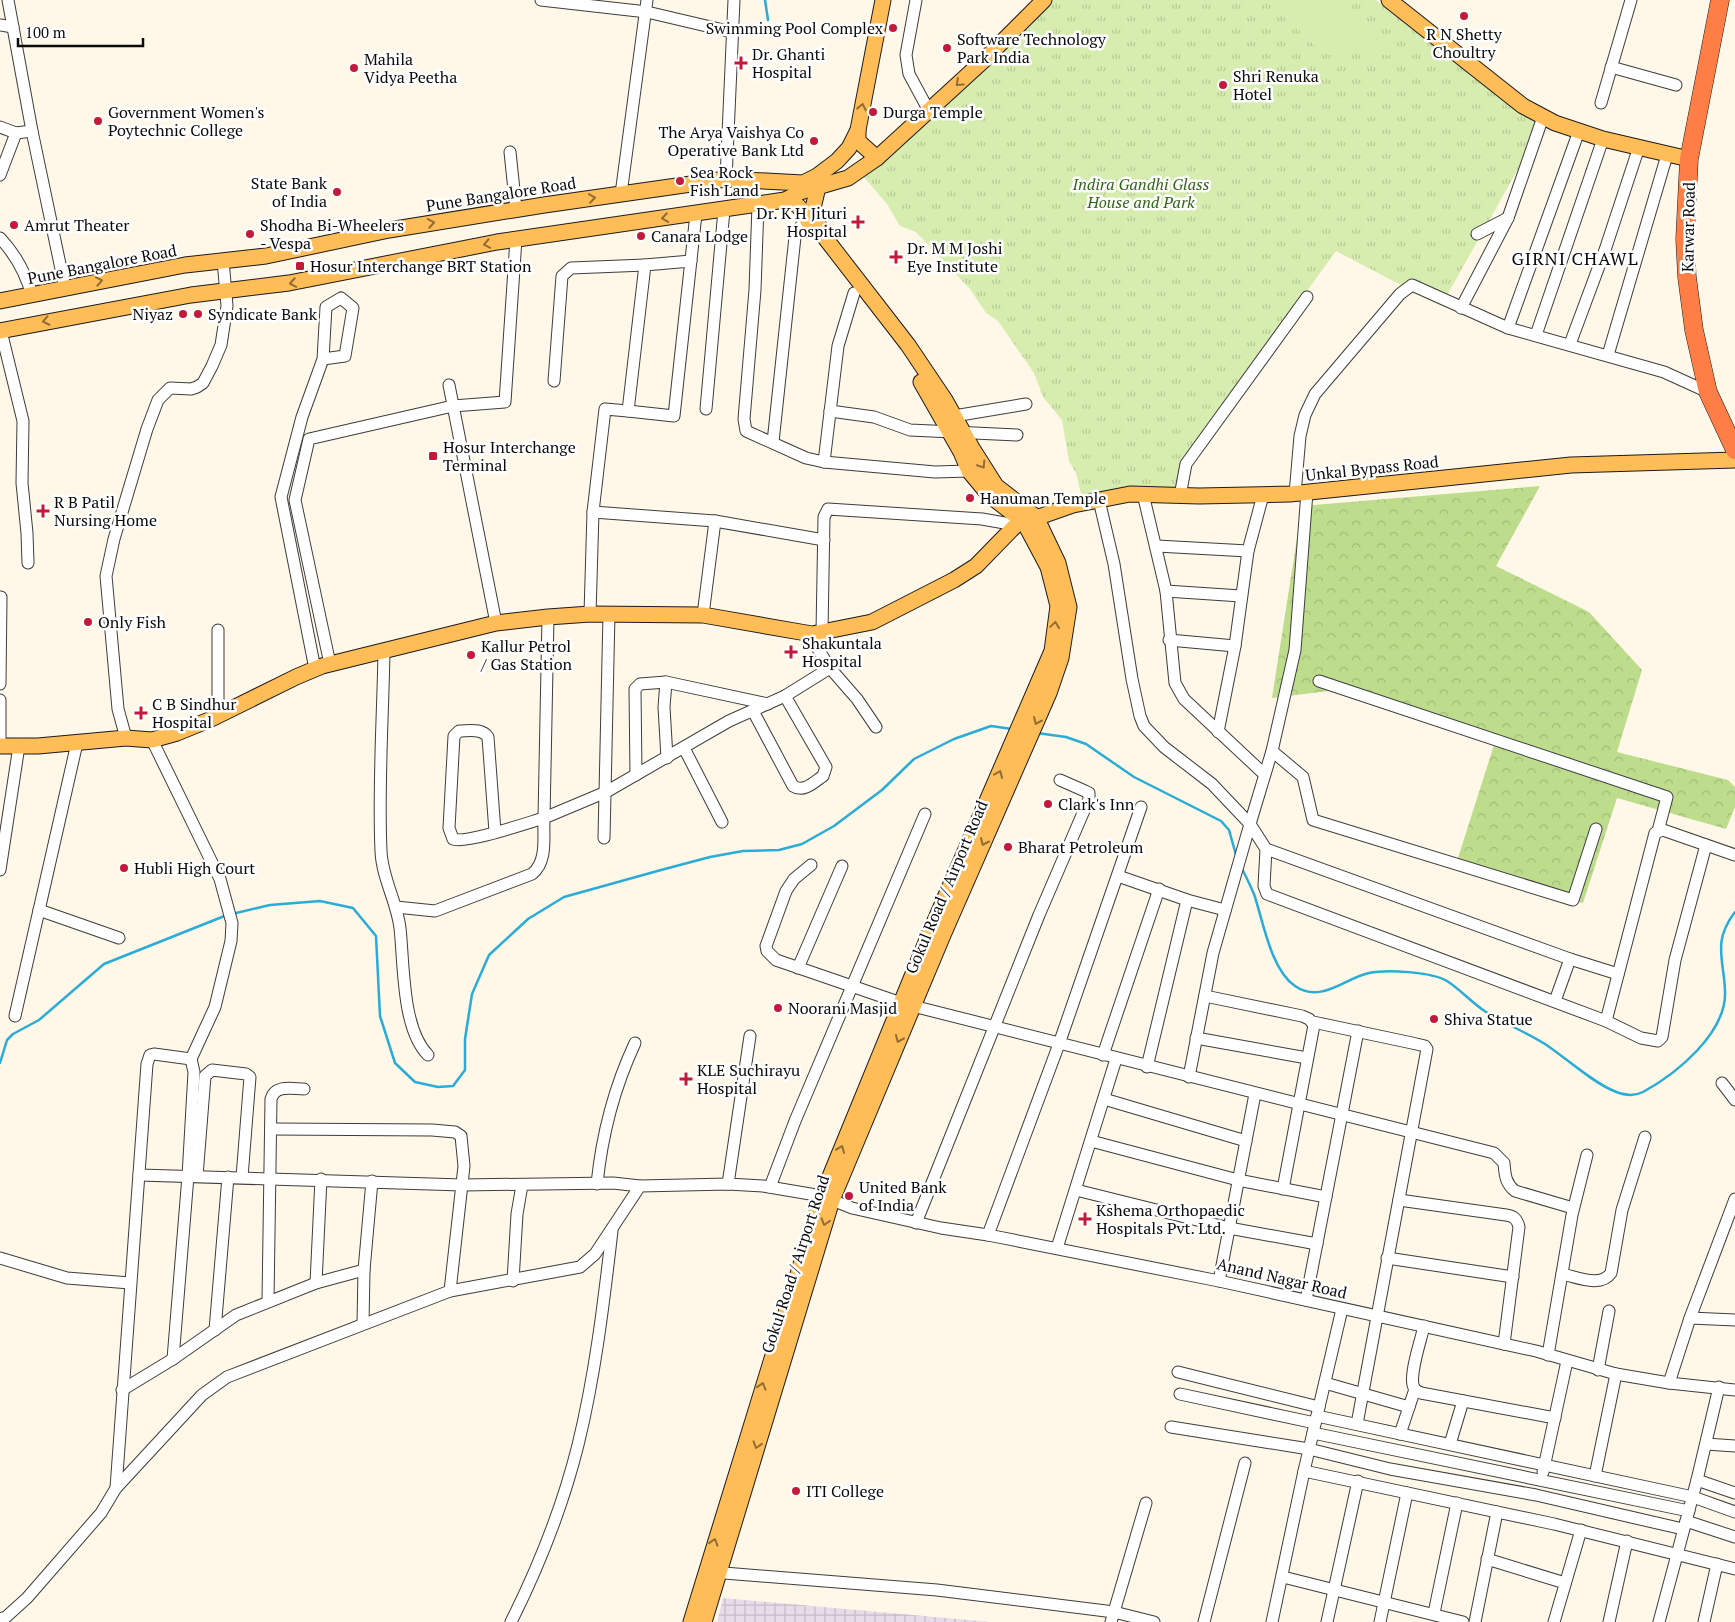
<svg xmlns="http://www.w3.org/2000/svg" width="1735" height="1622" font-family="'PT Serif',serif">
  <style>
    .industrial { fill: url(#industrial-grid) }
    .grass { fill: url(#grass-tufts) }
    .forest { fill: url(#forest-crowns) }
    .garden { fill: #d7ecaf }
    .lines { fill: none; stroke-linecap: round; stroke-linejoin: round }
    .stream { stroke: #29acd7; stroke-width: 2.5 }
    .minor-casing { stroke: #3d3d3d; stroke-width: 13 }
    .major-casing { stroke: #1b1b1b; stroke-width: 17 }
    .highway-casing { stroke: #1b1b1b; stroke-width: 19 }
    .minor { stroke: #fff; stroke-width: 11 }
    .major { stroke: #ffbd57; stroke-width: 15 }
    .highway { stroke: #ff7e45; stroke-width: 18 }
    .oneway { stroke: #916c34 }
    .poi-dot { fill: #c3193b; stroke: #fff; stroke-width: 2 }
    .labels { text-anchor: middle; dominant-baseline: central; stroke-width: 5; stroke-linejoin: round; paint-order: stroke }
    .poi-label { font-size: 16px; fill: #0a0a0a; stroke: #fff; text-anchor: start }
    .park-label { font-size: 16px; font-style: italic; fill: #336517; stroke: #fff }
    .street-label { font-size: 16px; fill: #0a0a0a; stroke: #fff }
    .neighbourhood-label { font-size: 18px; letter-spacing: 1px; fill: #0a0a0a; stroke: #fff }
  </style>
  <defs>
    <pattern id="industrial-grid" width="8" height="8" patternUnits="userSpaceOnUse" patternTransform="scale(1.25)"><rect width="8" height="8" fill="#e7ddea"/><path d="M0 4h8M4 0v8" fill="none" stroke="#c5bcc7"/></pattern>
    <pattern id="grass-tufts" width="24" height="20" patternUnits="userSpaceOnUse" patternTransform="scale(1.25)"><rect width="24" height="20" fill="#d7ecaf"/><path d="M3 7l-1-3M5 7V3M7 7l1-3M15 17l-1-3M17 17v-4M19 17l1-3" fill="none" stroke="#b7c995"/></pattern>
    <pattern id="forest-crowns" width="20" height="18" patternUnits="userSpaceOnUse" patternTransform="scale(1.25)"><rect width="20" height="18" fill="#bddd8d"/><path d="M2 6a3 3 0 1 1 6 0M12 15a3 3 0 1 1 6 0" fill="none" stroke="#a1bc78"/></pattern>
  </defs>
  <rect width="100%" height="100%" fill="#fff7e7"/>
  <polygon class="industrial" points="723,1598 991,1622 717,1622"/>
  <polygon class="grass" points="1054,0 1376,0 1541,128 1441,306 1336,251 1181,465 1179,491 1082,498 1076,473 1069,461 1062,420 1043,397 1034,373 998,321 986,313 970,289 916,232 900,226 887,204 864,177"/>
  <polygon class="forest" points="1540,486 1496,566 1589,612 1642,670 1617,752 1728,780 1735,787 1735,807 1726,829 1617,798 1583,903 1457,861 1494,745 1345,689 1272,698 1302,506"/>
  <polygon class="garden" points="1290,0 1331,0 1402,56 1320,51 1297,28"/>
  <g class="lines">
    <g class="stream">
      <polyline points="765,0 768,20"/>
      <polyline points="1037,733 1066,737 1086,744 1134,777 1221,821 1229,830 1236,855"/>
      <path d="M1241,867C1246,876 1250,885 1254,894C1263,921 1271,970 1295,986C1321,1004 1345,978 1369,973C1387,969 1432,972 1447,981C1461,990 1472,1003 1486,1012C1505,1024 1526,1032 1545,1044C1566,1058 1592,1082 1614,1091C1623,1095 1633,1097 1643,1092C1676,1074 1727,1033 1725,991C1724,959 1712,942 1735,912"/>
      <polyline points="232,914 270,905 320,901 353,908 376,936 380,1016 395,1063 415,1082 438,1087 453,1086 465,1070 465,1039 472,994 489,955 528,919 564,897 661,870 710,857 743,851 779,850 802,844 834,826 882,790 914,759 954,739 991,726 1012,729"/>
      <polyline points="0,1063 7,1040 13,1034 39,1020 104,964 227,915"/>
    </g>
    <defs>
      <g id="minor">
        <polyline points="8,0 32,131 65,288"/>
        <polyline points="541,0 647,12 732,32"/>
        <polyline points="916,0 906,55 909,74 929,111"/>
        <polyline points="0,25 13,27"/>
        <polyline points="1611,67 1676,85"/>
        <polyline points="1601,103 1631,0"/>
        <polyline points="0,127 16,133 32,131"/>
        <polyline points="510,152 516,209"/>
        <polyline points="0,175 16,133"/>
        <polyline points="726,179 734,0"/>
        <polyline points="621,194 647,0"/>
        <polyline points="758,205 755,290 744,419 746,431 806,458 824,462 935,472 969,471"/>
        <polyline points="1477,234 1508,218"/>
        <path d="M0,238C16,255 26,273 32,296"/>
        <polyline points="1461,308 1508,218 1543,117"/>
        <polyline points="1508,328 1579,131"/>
        <polyline points="1,331 23,421 22,483 27,533 28,563"/>
        <polyline points="1536,335 1603,139"/>
        <polyline points="1570,344 1605,250 1639,147"/>
        <polyline points="1608,355 1667,155"/>
        <polyline points="554,381 562,276 571,268 645,265"/>
        <polyline points="449,385 496,623"/>
        <polyline points="706,409 724,210"/>
        <polyline points="628,411 674,416 696,214"/>
        <polyline points="830,411 874,417 910,430 1017,435"/>
        <polyline points="954,416 1026,404"/>
        <polyline points="773,442 795,237 806,217"/>
        <polyline points="824,462 838,346 854,293"/>
        <polyline points="1307,492 1295,650 1272,751 1250,824 1266,849 1264,886 1267,894 1606,1021 1655,833 1663,830 1735,855"/>
        <polyline points="1143,494 1166,591 1175,683 1184,699 1264,774"/>
        <polyline points="1295,494 1300,436 1305,415 1315,394 1400,294 1412,285 1508,328 1664,372 1708,392"/>
        <polyline points="1180,496 1186,464 1307,297"/>
        <polyline points="1099,500 1114,564 1132,679 1140,716 1144,726 1164,747 1212,784 1250,824 1213,953 1189,1077"/>
        <polyline points="593,512 715,521 824,540"/>
        <polyline points="1157,546 1248,551"/>
        <polyline points="1166,591 1241,596"/>
        <polyline points="590,614 593,512 605,409 628,411 645,265 691,261"/>
        <polyline points="703,615 715,521"/>
        <polyline points="218,630 218,715"/>
        <polyline points="822,632 824,517 828,509 982,519 1016,525"/>
        <polyline points="1169,640 1235,646"/>
        <path d="M384,650C383,716 378,786 381,851C382,878 397,902 400,928C404,965 402,1029 428,1055"/>
        <polyline points="330,664 295,500 309,439 453,406 505,402 516,239"/>
        <polyline points="830,668 857,699 876,727"/>
        <polyline points="315,669 281,497 302,417 323,359 326,307 341,298 353,308 345,356 323,359"/>
        <polyline points="1319,681 1667,797 1658,831"/>
        <polyline points="666,682 768,704"/>
        <polyline points="0,684 1,597"/>
        <polyline points="0,700 0,746"/>
        <path d="M753,711L793,786C804,793 814,782 823,776L826,767L785,696"/>
        <polyline points="1218,732 1235,646 1248,551 1263,495"/>
        <polyline points="126,738 118,709 106,576 114,539 147,429 158,400 170,388 191,389 197,387 203,383 212,366 221,345 227,306 223,260"/>
        <polyline points="152,740 220,879 232,923 231,941 215,1007 191,1059"/>
        <polyline points="684,748 722,822"/>
        <polyline points="1272,751 1303,777 1313,820 1573,900 1596,829"/>
        <polyline points="636,775 635,689 640,684 666,682 664,707 667,758"/>
        <path d="M495,832L488,737C482,728 469,731 459,731L454,736L449,828L453,839C466,844 527,823 544,818L548,617"/>
        <polyline points="604,838 609,614"/>
        <polyline points="1266,849 1570,959 1618,974"/>
        <path d="M811,865L794,879L786,891L766,946L767,951L776,960L901,1003L1494,1153L1504,1163C1505,1174 1505,1183 1515,1191L1573,1208"/>
        <polyline points="0,870 19,746"/>
        <polyline points="1118,876 1187,900 1225,910"/>
        <path d="M396,907L435,911L532,874C548,861 543,837 544,818L606,792L729,721L785,696L830,668L816,646L812,634"/>
        <polyline points="39,910 119,938"/>
        <polyline points="798,968 842,866"/>
        <polyline points="1205,996 1302,1016 1309,1019 1314,1025 1283,1189"/>
        <polyline points="1555,1001 1570,959"/>
        <polyline points="15,1016 77,743"/>
        <polyline points="1606,1021 1641,1038 1658,1041 1662,1037 1675,960 1706,845"/>
        <polyline points="1313,1022 1412,1043 1425,1046 1427,1049 1357,1424"/>
        <polyline points="1196,1038 1307,1058"/>
        <polyline points="1103,1055 1159,889"/>
        <polyline points="1147,1067 1187,900"/>
        <polyline points="1722,1083 1735,1100"/>
        <polyline points="1104,1099 1246,1141"/>
        <polyline points="272,1129 432,1130 455,1132 461,1136 464,1166 450,1291"/>
        <polyline points="1091,1141 1238,1180 1326,1197"/>
        <polyline points="139,1175 462,1185 613,1183 640,1186"/>
        <polyline points="197,1176 205,1076 212,1070 246,1074 250,1077 242,1177"/>
        <path d="M597,1184C602,1134 614,1088 635,1043"/>
        <polyline points="728,1184 750,1036"/>
        <polyline points="770,1187 795,1121 925,814"/>
        <polyline points="1076,1190 1229,1228 1317,1244"/>
        <path d="M1399,1200L1506,1215C1514,1216 1517,1219 1519,1227L1504,1344"/>
        <polyline points="916,1223 1039,915 1089,799 1089,793 1085,791 1060,780"/>
        <polyline points="988,1235 1059,1044 1141,807"/>
        <polyline points="1057,1248 1116,1059"/>
        <polyline points="0,1258 67,1278 130,1283"/>
        <polyline points="1387,1258 1513,1277"/>
        <path d="M1562,1274C1577,1277 1601,1288 1611,1273L1622,1210L1645,1137"/>
        <polyline points="513,1281 517,1214 522,1185"/>
        <polyline points="1219,1281 1255,1094"/>
        <polyline points="316,1283 321,1179"/>
        <polyline points="1306,1300 1358,1031"/>
        <path d="M268,1301L271,1099C275,1084 293,1089 304,1089"/>
        <polyline points="1690,1318 1735,1320"/>
        <polyline points="363,1324 364,1270 372,1181"/>
        <path d="M1424,1326C1421,1340 1410,1371 1413,1385C1414,1390 1417,1391 1421,1393L1555,1418"/>
        <polyline points="215,1330 228,1177"/>
        <polyline points="1548,1355 1572,1215 1587,1155"/>
        <polyline points="1598,1370 1609,1311"/>
        <polyline points="1178,1372 1319,1407"/>
        <polyline points="1325,1383 1409,1407"/>
        <polyline points="1669,1383 1690,1318 1735,1199"/>
        <polyline points="122,1390 173,1359 236,1315 316,1283 364,1270"/>
        <polyline points="1180,1394 1315,1423"/>
        <polyline points="1317,1416 1693,1497 1735,1512"/>
        <polyline points="1171,1427 1309,1449 1390,1469 1536,1495 1683,1529"/>
        <polyline points="1313,1433 1689,1511"/>
        <polyline points="1400,1434 1415,1389"/>
        <polyline points="1450,1444 1463,1401"/>
        <polyline points="1706,1444 1735,1446"/>
        <polyline points="1304,1471 1554,1524 1735,1569"/>
        <polyline points="1543,1472 1567,1361"/>
        <polyline points="1595,1476 1616,1374"/>
        <polyline points="1697,1480 1735,1493"/>
        <polyline points="116,1488 147,1064 150,1055 154,1054 191,1059 194,1072 188,1176 173,1359"/>
        <polyline points="1686,1521 1735,1537"/>
        <polyline points="1487,1559 1565,1583"/>
        <polyline points="712,1572 937,1590 1114,1612 1154,1622"/>
        <polyline points="1283,1577 1463,1622"/>
        <polyline points="1434,1613 1457,1503"/>
        <polyline points="0,1619 6,1617 27,1598 101,1513 116,1488 202,1395 227,1377 450,1291 580,1267 595,1254 640,1186 728,1184 763,1186 822,1196 852,1208 941,1228 988,1235 1219,1281 1536,1351 1616,1374 1669,1383 1735,1390"/>
        <path d="M511,1622C539,1566 563,1505 578,1445C595,1376 604,1301 612,1231"/>
        <polyline points="1111,1622 1146,1503"/>
        <polyline points="1204,1622 1245,1463"/>
        <polyline points="1272,1622 1304,1471 1342,1309"/>
        <polyline points="1327,1622 1358,1481"/>
        <polyline points="1380,1622 1407,1493"/>
        <polyline points="1475,1622 1497,1512"/>
        <polyline points="1554,1622 1581,1530"/>
        <polyline points="1609,1622 1627,1541"/>
        <polyline points="1659,1622 1697,1480 1719,1387"/>
        <polyline points="1704,1622 1717,1564"/>
      </g>
      <g id="major">
        <polyline points="1389,0 1523,106 1555,123 1603,139 1689,159"/>
        <polyline points="858,130 858,141 877,158"/>
        <path d="M785,200C800,201 806,217 812,229"/>
        <polyline points="0,301 185,265 266,256 389,230 544,205 726,179 803,183 817,176 837,161 849,148 858,130 883,0"/>
        <polyline points="0,331 191,295 289,283 497,242 785,200 800,192 848,178 877,158 983,61 1044,0"/>
        <polyline points="0,746 38,746 126,738 152,740 177,733 209,720 296,677 322,666 496,623 548,617 590,614 703,615 812,634 872,622 954,580 976,566 1016,525 1073,505 1130,494 1199,496 1290,494 1571,465 1735,460"/>
        <polyline points="691,1622 822,1196 931,930 1052,651 1058,606 1048,567 1024,522 989,495 969,471 961,452 921,382"/>
        <polyline points="704,1622 832,1200 943,935 1049,693 1061,658 1069,607 1058,563 1036,517 996,486 972,448 945,400 908,345 826,239 814,217 813,208 818,187"/>
      </g>
      <polyline id="highway" points="1720,0 1689,159 1685,239 1687,277 1694,330 1708,392 1735,450"/>
    </defs>
    <use href="#minor" class="minor-casing"/>
    <use href="#major" class="major-casing"/>
    <use href="#highway" class="highway-casing"/>
    <use href="#minor" class="minor"/>
    <use href="#major" class="major"/>
    <use href="#highway" class="highway"/>
  </g>
  <defs><path id="oneway-chevron" d="M-2-3.5L2.5 0L-2 3.5" fill="none" stroke-width="1.6" stroke-linecap="round" stroke-linejoin="round" transform="scale(1.25)"/></defs>
  <g class="oneway">
    <use href="#oneway-chevron" transform="translate(959 83) rotate(138)"/>
    <use href="#oneway-chevron" transform="translate(862 107) rotate(-79)"/>
    <use href="#oneway-chevron" transform="translate(592 198) rotate(-8)"/>
    <use href="#oneway-chevron" transform="translate(665 218) rotate(172)"/>
    <use href="#oneway-chevron" transform="translate(431 223) rotate(-10)"/>
    <use href="#oneway-chevron" transform="translate(487 244) rotate(169)"/>
    <use href="#oneway-chevron" transform="translate(99 281) rotate(-11)"/>
    <use href="#oneway-chevron" transform="translate(293 283) rotate(170)"/>
    <use href="#oneway-chevron" transform="translate(46 321) rotate(168)"/>
    <use href="#oneway-chevron" transform="translate(982 465) rotate(57)"/>
    <use href="#oneway-chevron" transform="translate(1055 625) rotate(-82)"/>
    <use href="#oneway-chevron" transform="translate(1037 721) rotate(114)"/>
    <use href="#oneway-chevron" transform="translate(999 774) rotate(-67)"/>
    <use href="#oneway-chevron" transform="translate(984 842) rotate(114)"/>
    <use href="#oneway-chevron" transform="translate(899 1039) rotate(113)"/>
    <use href="#oneway-chevron" transform="translate(841 1149) rotate(-68)"/>
    <use href="#oneway-chevron" transform="translate(825 1222) rotate(107)"/>
    <use href="#oneway-chevron" transform="translate(762 1386) rotate(-73)"/>
    <use href="#oneway-chevron" transform="translate(757 1445) rotate(107)"/>
    <use href="#oneway-chevron" transform="translate(714 1542) rotate(-73)"/>
  </g>
  <g class="poi-dot">
    <circle cx="1464" cy="16" r="5"/>
    <circle cx="893" cy="28" r="5"/>
    <circle cx="947" cy="48" r="5"/>
    <path d="M738.5 55.5h5v5h5v5h-5v5h-5v-5h-5v-5h5z"/>
    <circle cx="354" cy="68" r="5"/>
    <circle cx="1223" cy="85" r="5"/>
    <circle cx="873" cy="112" r="5"/>
    <circle cx="98" cy="121" r="5"/>
    <circle cx="814" cy="141" r="5"/>
    <circle cx="680" cy="181" r="5"/>
    <circle cx="337" cy="192" r="5"/>
    <path d="M855.5 214.5h5v5h5v5h-5v5h-5v-5h-5v-5h5z"/>
    <circle cx="14" cy="225" r="5"/>
    <circle cx="250" cy="234" r="5"/>
    <circle cx="641" cy="236" r="5"/>
    <path d="M893.5 249.5h5v5h5v5h-5v5h-5v-5h-5v-5h5z"/>
    <rect x="295" y="261" width="10" height="10" rx="2.5"/>
    <circle cx="183" cy="314" r="5"/>
    <circle cx="198" cy="314" r="5"/>
    <rect x="428" y="451" width="10" height="10" rx="2.5"/>
    <circle cx="970" cy="498" r="5"/>
    <path d="M40.5 503.5h5v5h5v5h-5v5h-5v-5h-5v-5h5z"/>
    <circle cx="88" cy="622" r="5"/>
    <path d="M788.5 644.5h5v5h5v5h-5v5h-5v-5h-5v-5h5z"/>
    <circle cx="471" cy="655" r="5"/>
    <path d="M138.5 705.5h5v5h5v5h-5v5h-5v-5h-5v-5h5z"/>
    <circle cx="1048" cy="804" r="5"/>
    <circle cx="1008" cy="847" r="5"/>
    <circle cx="124" cy="868" r="5"/>
    <circle cx="778" cy="1008" r="5"/>
    <circle cx="1434" cy="1019" r="5"/>
    <path d="M683.5 1071.5h5v5h5v5h-5v5h-5v-5h-5v-5h5z"/>
    <circle cx="849" cy="1196" r="5"/>
    <path d="M1082.5 1211.5h5v5h5v5h-5v5h-5v-5h-5v-5h5z"/>
    <circle cx="796" cy="1491" r="5"/>
  </g>
  <g class="labels">
    <g class="poi-label">
      <text x="883" y="28" text-anchor="end">Swimming Pool Complex</text>
      <text x="1464" y="34" text-anchor="middle">R N Shetty<tspan x="1464" dy="18">Choultry</tspan></text>
      <text x="957" y="39">Software Technology<tspan x="957" dy="18">Park India</tspan></text>
      <text x="752" y="54">Dr. Ghanti<tspan x="752" dy="18">Hospital</tspan></text>
      <text x="364" y="59">Mahila<tspan x="364" dy="18">Vidya Peetha</tspan></text>
      <text x="1233" y="76">Shri Renuka<tspan x="1233" dy="18">Hotel</tspan></text>
      <text x="108" y="112">Government Women's<tspan x="108" dy="18">Poytechnic College</tspan></text>
      <text x="883" y="112">Durga Temple</text>
      <text x="804" y="132" text-anchor="end">The Arya Vaishya Co<tspan x="804" dy="18">Operative Bank Ltd</tspan></text>
      <text x="690" y="172">Sea Rock<tspan x="690" dy="18">Fish Land</tspan></text>
      <text x="327" y="183" text-anchor="end">State Bank<tspan x="327" dy="18">of India</tspan></text>
      <text x="847" y="213" text-anchor="end">Dr. K H Jituri<tspan x="847" dy="18">Hospital</tspan></text>
      <text x="24" y="225">Amrut Theater</text>
      <text x="260" y="225">Shodha Bi-Wheelers<tspan x="260" dy="18">- Vespa</tspan></text>
      <text x="651" y="236">Canara Lodge</text>
      <text x="907" y="248">Dr. M M Joshi<tspan x="907" dy="18">Eye Institute</tspan></text>
      <text x="310" y="266">Hosur Interchange BRT Station</text>
      <text x="173" y="314" text-anchor="end">Niyaz</text>
      <text x="208" y="314">Syndicate Bank</text>
      <text x="443" y="447">Hosur Interchange<tspan x="443" dy="18">Terminal</tspan></text>
      <text x="980" y="498">Hanuman Temple</text>
      <text x="54" y="502">R B Patil<tspan x="54" dy="18">Nursing Home</tspan></text>
      <text x="98" y="622">Only Fish</text>
      <text x="802" y="643">Shakuntala<tspan x="802" dy="18">Hospital</tspan></text>
      <text x="481" y="646">Kallur Petrol<tspan x="481" dy="18">/ Gas Station</tspan></text>
      <text x="152" y="704">C B Sindhur<tspan x="152" dy="18">Hospital</tspan></text>
      <text x="1058" y="804">Clark's Inn</text>
      <text x="1018" y="847">Bharat Petroleum</text>
      <text x="134" y="868">Hubli High Court</text>
      <text x="788" y="1008">Noorani Masjid</text>
      <text x="1444" y="1019">Shiva Statue</text>
      <text x="697" y="1070">KLE Suchirayu<tspan x="697" dy="18">Hospital</tspan></text>
      <text x="859" y="1187">United Bank<tspan x="859" dy="18">of India</tspan></text>
      <text x="1096" y="1210">Kshema Orthopaedic<tspan x="1096" dy="18">Hospitals Pvt. Ltd.</tspan></text>
      <text x="806" y="1491">ITI College</text>
    </g>
    <g class="park-label">
      <text x="1141" y="184">Indira Gandhi Glass<tspan x="1141" dy="18">House and Park</tspan></text>
    </g>
    <g class="street-label">
      <text transform="translate(501 194) rotate(-9)">Pune Bangalore Road</text>
      <text transform="translate(1688 227) rotate(-89)">Karwar Road</text>
      <text transform="translate(102 264) rotate(-11)">Pune Bangalore Road</text>
      <text transform="translate(1372 468) rotate(-6)">Unkal Bypass Road</text>
      <text transform="translate(946 887) rotate(-67)">Gokul Road / Airport Road</text>
      <text transform="translate(795 1264) rotate(-72)">Gokul Road / Airport Road</text>
      <text transform="translate(1282 1278) rotate(13)">Anand Nagar Road</text>
    </g>
    <g class="neighbourhood-label">
      <text x="1575" y="258">GIRNI CHAWL</text>
    </g>
  </g>
  <path d="M18 38v8h125v-8" fill="none" stroke="#0a0a0a" stroke-width="2.5"/>
  <text x="25" y="38" font-size="15" fill="#0a0a0a" stroke="#ffffff" stroke-width="4" paint-order="stroke">100 m</text>
</svg>
